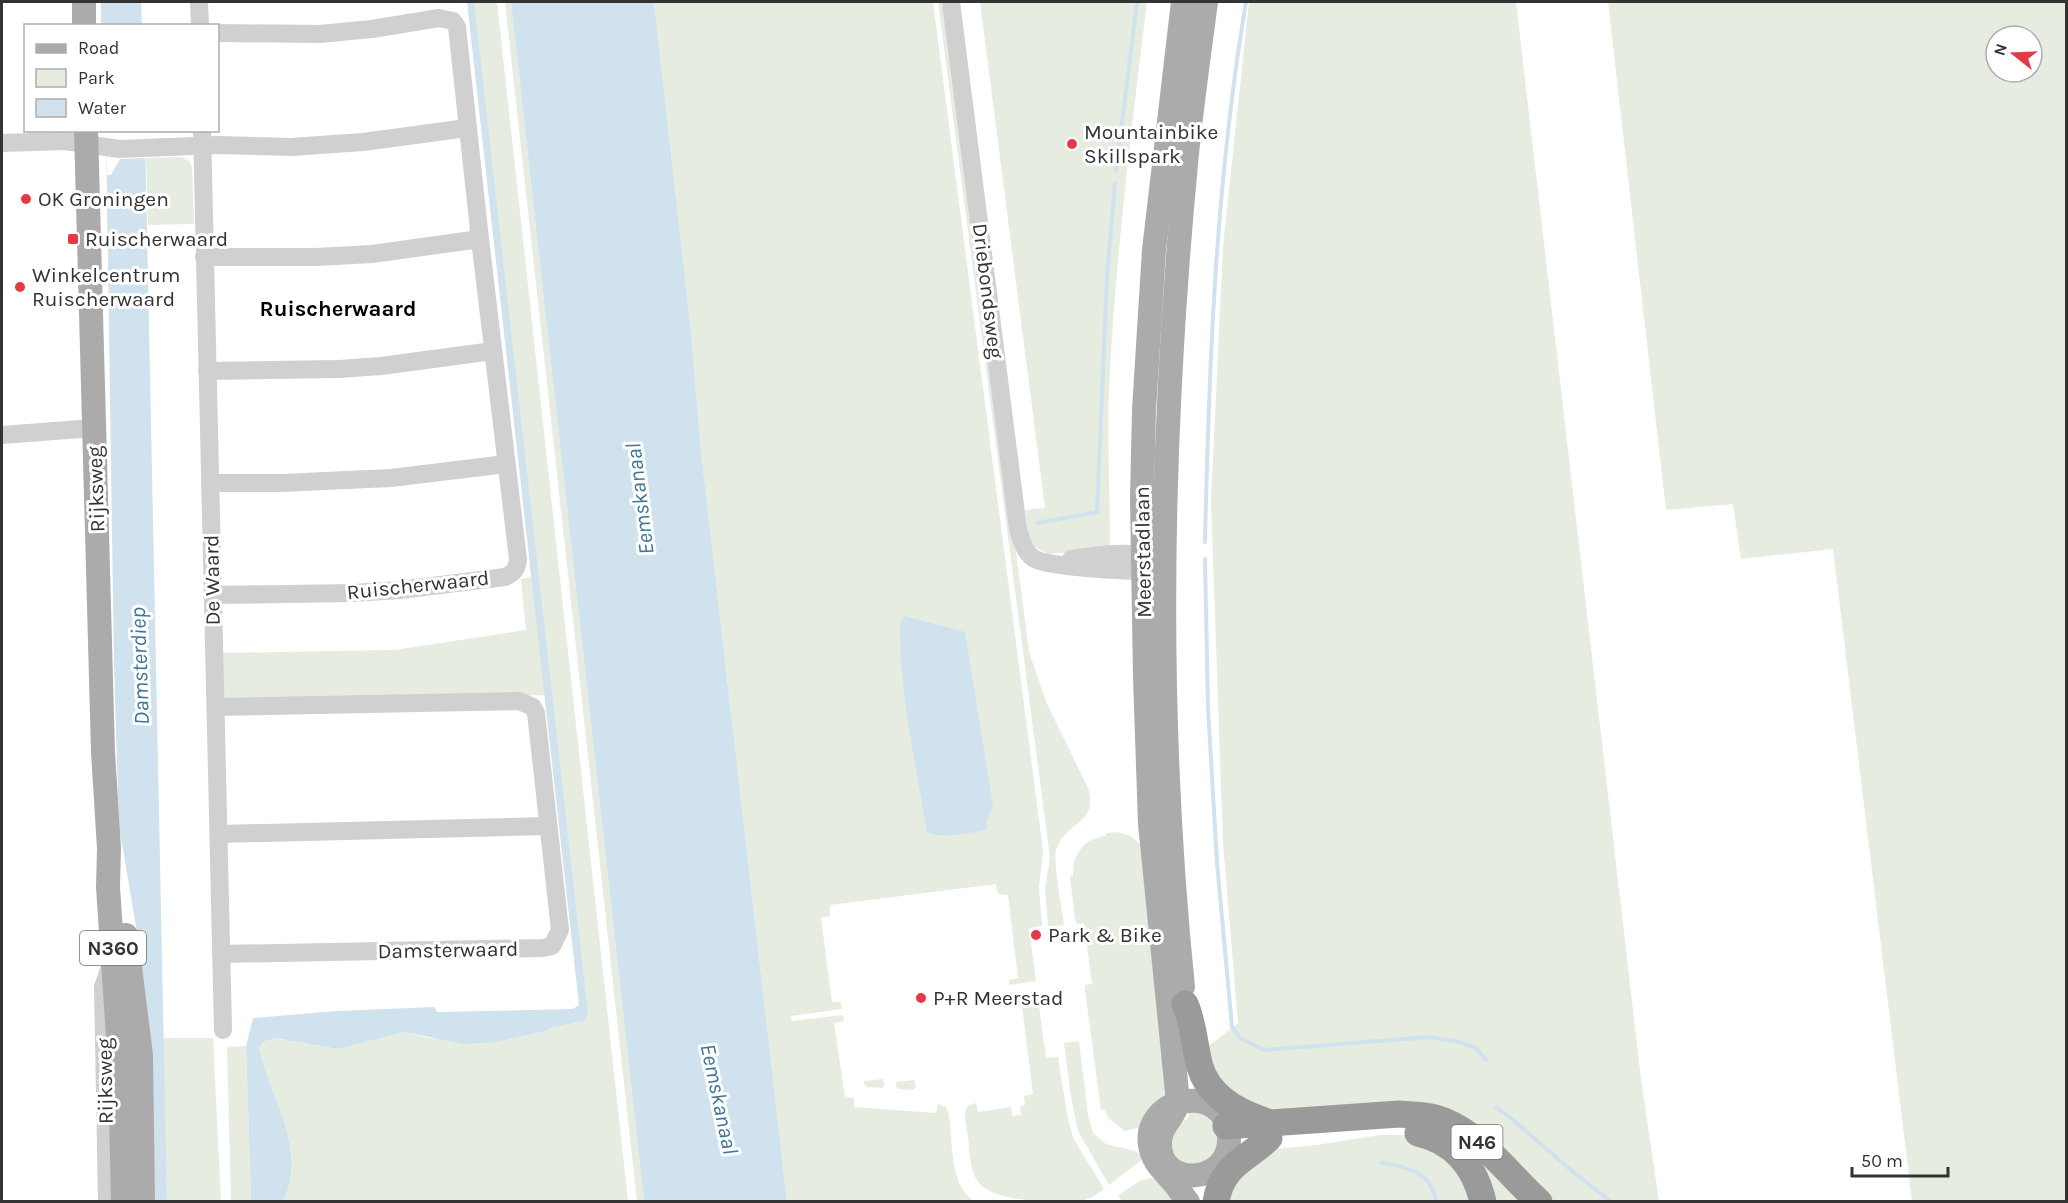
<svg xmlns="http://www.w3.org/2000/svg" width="2068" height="1203" font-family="Karla,sans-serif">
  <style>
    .green { fill: #e6ecdf; fill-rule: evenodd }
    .water { fill: #cfe2ee }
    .pier { fill: #fff }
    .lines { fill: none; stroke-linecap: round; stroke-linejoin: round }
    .stream { stroke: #cfe2ee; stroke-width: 4 }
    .minor { stroke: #d0d0d0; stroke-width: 18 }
    .major { stroke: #ababab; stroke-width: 24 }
    .highway { stroke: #9a9a9a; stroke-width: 27 }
    .poi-dot { fill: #e63946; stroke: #fff; stroke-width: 2 }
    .labels { text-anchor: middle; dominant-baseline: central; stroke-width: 6; stroke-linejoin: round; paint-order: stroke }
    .shield { fill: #fff; stroke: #707070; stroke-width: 1.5 }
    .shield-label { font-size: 20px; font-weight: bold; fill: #333 }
    .poi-label { font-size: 21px; fill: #333; stroke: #fff; text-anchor: start }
    .street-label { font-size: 21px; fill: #333; stroke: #fff }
    .neighbourhood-label { font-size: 22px; font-weight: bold; fill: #000; stroke: #fff }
    .water-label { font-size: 22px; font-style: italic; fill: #3f7597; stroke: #fff }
  </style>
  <rect width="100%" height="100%" fill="#fff"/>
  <g class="green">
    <path d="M473,2H497L628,1201H283C309,1150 270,1098 259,1048L263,1042L274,1038L338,1049L405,1032L430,1038L497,1042L545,1031L550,1028L584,1021L550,695L219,703L218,653L394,650L526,630L521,579L536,576Z"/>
    <polygon points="505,2 511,2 644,1201 637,1201"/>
    <path d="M654,2H933L1043,851L1039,887L1042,926L1029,928L1036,981L1009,985V980L1018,978L1008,895L998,894L996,884L830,905V916L821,918L832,1002H841L842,1009L791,1016L792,1021L843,1015L844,1021L834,1023L845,1097L854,1098V1107L936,1113L938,1104L946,1107L949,1115C953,1143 949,1184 974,1201H787L701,451L691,332Z"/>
    <path d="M938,2H945L1029,652L1047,704L1088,788C1099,825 1065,821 1056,850C1053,861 1062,910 1064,925L1048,927L1045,889L1050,858Z"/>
    <path d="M980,2H1147C1131,131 1115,260 1109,390C1107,443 1110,497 1110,549L1048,554L1034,546L1028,535L1025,510L1045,508Z"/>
    <polygon points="1249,2 1516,2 1641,1079 1659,1201 1550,1201 1476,1133 1282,1112 1253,1107 1224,1092 1202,1051 1238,1023 1223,843 1211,502 1223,247"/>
    <path d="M1608,2H2066V1201H1912L1833,549L1741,559L1733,504L1666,510ZM1996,36H2032V72H1996Z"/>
    <polygon points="181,157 189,161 192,167 194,224 148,225 146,158"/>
    <path d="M1118,832L1131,836L1140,844L1166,1096L1142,1127L1125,1131L1109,1119L1104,1109L1101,1110L1085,990V985L1092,984L1084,923L1077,924L1075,920L1070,876H1073C1072,855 1084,838 1106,836V833Z"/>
    <path d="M1037,991L1046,1058L1058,1057L1067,1114L1073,1138L1104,1189C1096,1195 1088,1200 1079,1201C1057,1203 997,1202 981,1185C969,1173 970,1153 968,1137C967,1127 962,1115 968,1106L976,1103L978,1112L1011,1107L1012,1116L1021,1115L1020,1106L1025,1105L1024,1096L1033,1094L1021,999H1012L1011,995Z"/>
    <polygon points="162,1038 213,1038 221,1201 167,1201"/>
    <polygon points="1079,1041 1088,1115 1093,1133 1106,1144 1135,1151 1144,1158 1109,1185 1078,1131 1071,1097 1064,1043"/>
    <polygon points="246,1046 251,1201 231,1201 227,1047"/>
    <polygon points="883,1079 884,1085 882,1088 867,1087 864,1084 864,1081"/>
    <polygon points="914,1080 916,1087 913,1090 899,1089 896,1086 896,1082"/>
    <path d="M1190,1111C1223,1112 1228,1162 1191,1164C1186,1164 1182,1164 1178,1160C1174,1156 1172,1149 1170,1144L1178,1125L1188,1118Z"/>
    <path d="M1377,1122C1395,1122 1415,1122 1432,1127C1473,1137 1502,1173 1530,1201H1490C1472,1120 1402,1121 1334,1127C1308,1129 1282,1131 1256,1134V1131Z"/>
    <polygon points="1380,1135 1409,1135 1456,1163 1474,1202 1221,1202 1222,1199 1266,1150 1316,1145"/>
    <polygon points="1150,1178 1156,1179 1179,1201 1122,1201 1118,1196 1139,1181"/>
  </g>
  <g class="water">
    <polygon points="101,2 141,2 142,25 101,25"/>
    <path d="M467,2H474L588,1013L584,1021L550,1028L545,1031L497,1042L464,1044L405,1032L338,1049L275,1038L263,1042L259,1048C270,1098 309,1150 283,1201H251L246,1046L253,1018L337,1011L434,1007L437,1012L573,1009L579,1005Z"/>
    <polygon points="511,2 654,2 691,332 701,451 787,1201 644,1201"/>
    <polygon points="106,131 145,131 167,1201 154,1201 139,944 120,832 118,795 114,665"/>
    <path d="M904,616L965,632L993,806L986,822L987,830C970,832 944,840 927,832L907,718L901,662L900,623Z"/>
  </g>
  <polygon class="pier" points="106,131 109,131 110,133 145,132 146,158 120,159 111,175 107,175"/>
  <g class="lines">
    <g class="stream">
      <polyline points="1116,171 1137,2"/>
      <polyline points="1037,523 1097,512 1107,276 1115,183"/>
      <path d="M1205,542C1209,361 1216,180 1246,2"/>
      <polyline points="1205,559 1208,708 1217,863 1232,1027 1240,1038 1264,1050 1430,1037 1459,1042 1476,1048 1486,1060"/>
      <polyline points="1496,1107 1512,1119 1566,1166 1611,1202"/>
      <path d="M1381,1163C1406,1166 1433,1173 1436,1202"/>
    </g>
    <g class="minor">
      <polyline points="199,2 200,26"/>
      <path d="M951,2L1018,529C1021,539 1024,551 1033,558C1046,567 1123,571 1141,571C1146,570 1150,568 1154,567"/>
      <polyline points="202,130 223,1030"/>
      <polyline points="2,143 65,141 119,149 218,145 291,147 363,142 467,128"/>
      <polyline points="204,257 315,257 372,254 480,239"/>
      <polyline points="207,371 339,369 381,366 493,351"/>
      <polyline points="2,435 94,428"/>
      <polyline points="210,483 281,483 391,478 506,464"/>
      <path d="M1071,559C1097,555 1128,550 1153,558"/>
      <path d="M212,595L353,593L400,590L505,577C514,573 517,569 518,559L480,239L457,27L453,21L439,18L372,29L319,34L218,33"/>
      <polyline points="216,707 519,701 533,707 536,713 560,930 552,946 543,948 221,954"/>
      <polyline points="219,834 548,826"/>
      <polyline points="107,1202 103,987 109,969"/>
    </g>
    <g class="major">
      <polyline points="84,2 84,26"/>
      <path d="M1183,2L1154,250L1144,410L1142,498L1145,677L1150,824L1178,1102C1175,1118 1160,1125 1160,1143C1159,1189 1230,1185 1229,1138C1226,1077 1137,1098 1151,1150C1155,1165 1165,1172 1174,1183C1179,1189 1183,1196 1188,1202"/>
      <polyline points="86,130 103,752 109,848 108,887 120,1066 123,1202"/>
      <polyline points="126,935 141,1055 143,1202"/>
      <path d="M1183,987C1155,714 1160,437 1186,164C1191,110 1199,56 1206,2"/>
    </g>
    <g class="highway">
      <path d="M1185,1004C1194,1024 1194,1045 1200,1067C1209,1097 1237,1112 1265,1121"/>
      <path d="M1226,1126L1399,1114C1414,1115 1430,1115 1444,1121C1483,1137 1509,1175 1539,1202"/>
      <path d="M1418,1133C1454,1141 1475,1167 1483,1202"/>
      <path d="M1216,1202C1222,1164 1247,1160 1269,1138"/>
    </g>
  </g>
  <g class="poi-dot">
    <circle cx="1072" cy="144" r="6"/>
    <circle cx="26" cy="199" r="6"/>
    <rect x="67" y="233" width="12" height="12" rx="3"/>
    <circle cx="20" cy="287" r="6"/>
    <circle cx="1036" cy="935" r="6"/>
    <circle cx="921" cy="998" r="6"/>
  </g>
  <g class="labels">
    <g class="shield">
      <rect x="80" y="931" width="66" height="34" rx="4.5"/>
      <rect x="1451.5" y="1125" width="51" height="34" rx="4.5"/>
    </g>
    <g class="shield-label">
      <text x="113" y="948">N360</text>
      <text x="1477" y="1142">N46</text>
    </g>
    <g class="poi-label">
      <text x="1084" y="132">Mountainbike<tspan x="1084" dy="24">Skillspark</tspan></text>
      <text x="38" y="199">OK Groningen</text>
      <text x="85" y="239">Ruischerwaard</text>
      <text x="32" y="275">Winkelcentrum<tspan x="32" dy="24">Ruischerwaard</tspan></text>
      <text x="1048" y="935">Park &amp; Bike</text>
      <text x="933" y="998">P+R Meerstad</text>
    </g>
    <g class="street-label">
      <text transform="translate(988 291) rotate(83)">Driebondsweg</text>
      <text transform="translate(96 489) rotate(-92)">Rijksweg</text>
      <text transform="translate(1143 552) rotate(-91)">Meerstadlaan</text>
      <text transform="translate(212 580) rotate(-91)">De Waard</text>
      <text transform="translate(418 585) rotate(-6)">Ruischerwaard</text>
      <text transform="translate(448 950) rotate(-1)">Damsterwaard</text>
      <text transform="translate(105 1081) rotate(-91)">Rijksweg</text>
    </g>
    <g class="neighbourhood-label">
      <text x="338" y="309">Ruischerwaard</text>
    </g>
    <g class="water-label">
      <text transform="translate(640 499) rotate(-97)">Eemskanaal</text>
      <text transform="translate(140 666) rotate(-92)">Damsterdiep</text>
      <text transform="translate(719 1099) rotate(78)">Eemskanaal</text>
    </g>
  </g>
  <rect width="2068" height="1203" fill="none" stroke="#333333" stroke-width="6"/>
  <rect x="24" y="24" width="195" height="108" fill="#ffffff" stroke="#adadad" stroke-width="1.5"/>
  <rect x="36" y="44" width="30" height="9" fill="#ababab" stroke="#adadad" stroke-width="1.5"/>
  <text x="78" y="54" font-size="18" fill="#333333">Road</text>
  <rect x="36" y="69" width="30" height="18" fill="#e6ecdf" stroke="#adadad" stroke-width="1.5"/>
  <text x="78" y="84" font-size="18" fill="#333333">Park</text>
  <rect x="36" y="99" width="30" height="18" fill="#cfe2ee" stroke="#adadad" stroke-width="1.5"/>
  <text x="78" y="114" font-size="18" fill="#333333">Water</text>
  <g transform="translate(2014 54) rotate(288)"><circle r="28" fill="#ffffff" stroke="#adadad" stroke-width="1.5"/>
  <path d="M0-4.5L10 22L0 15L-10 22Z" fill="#e63946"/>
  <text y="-9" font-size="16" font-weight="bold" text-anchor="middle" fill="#333333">N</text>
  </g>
  <path d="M1852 1167v9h96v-9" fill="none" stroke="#333333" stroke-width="3"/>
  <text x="1861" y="1167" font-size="18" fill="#333333" stroke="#ffffff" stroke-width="4.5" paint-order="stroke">50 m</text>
</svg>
